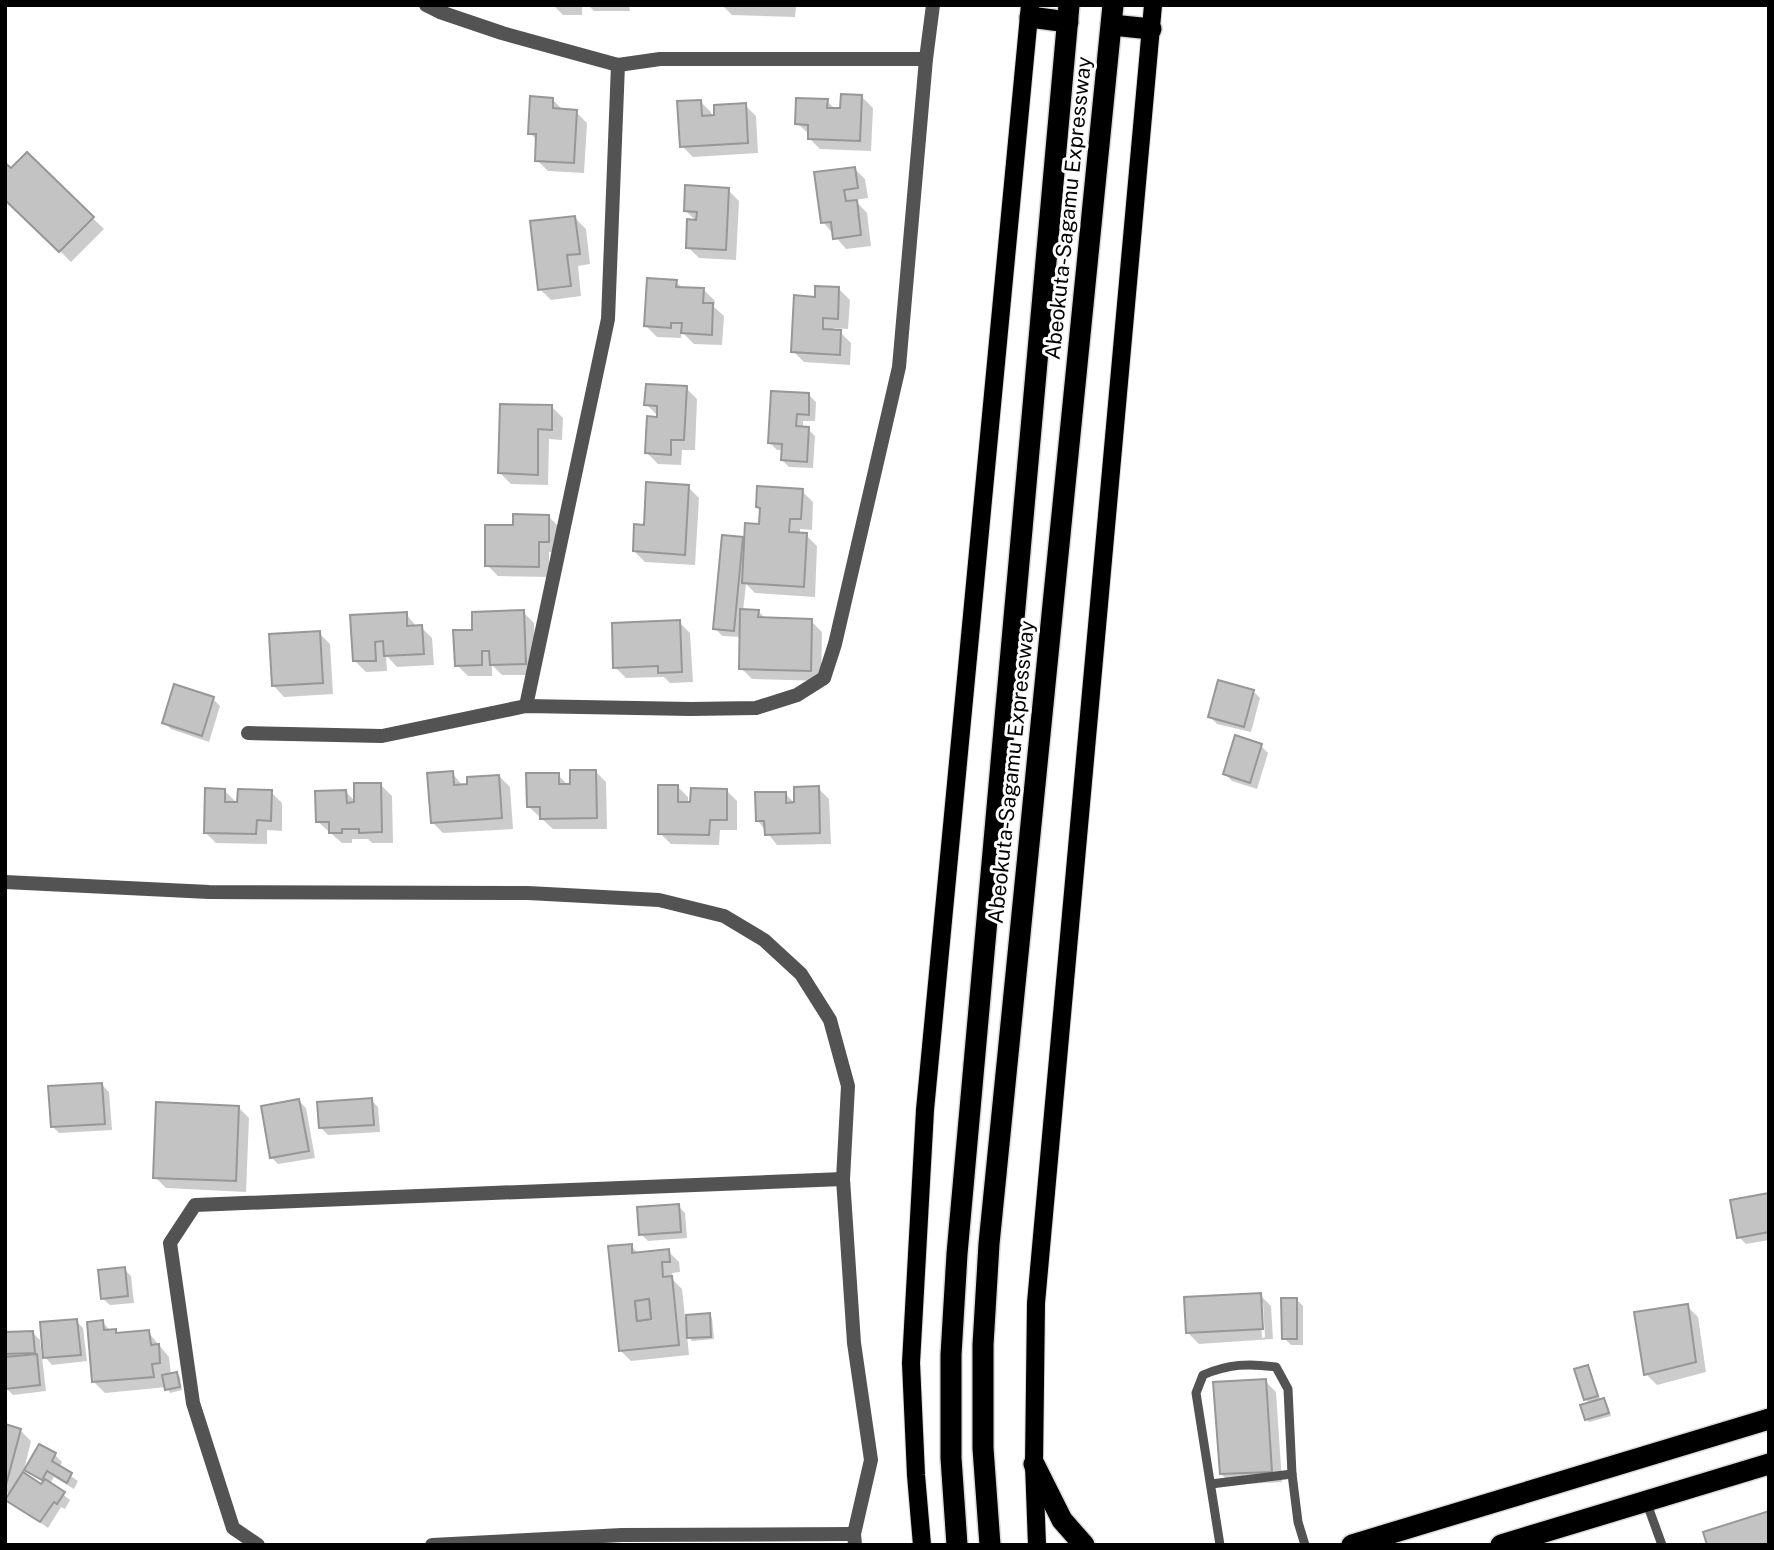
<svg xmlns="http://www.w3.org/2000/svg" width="1774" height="1550" font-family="'Public Sans',sans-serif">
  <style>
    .shadow { fill: #0003; fill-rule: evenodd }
    .building { fill: #c3c3c3; stroke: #979797; stroke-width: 2; fill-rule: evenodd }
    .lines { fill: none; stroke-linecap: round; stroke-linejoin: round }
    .primary-casing { stroke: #dbdbdb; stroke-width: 20 }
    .highway-casing { stroke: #dbdbdb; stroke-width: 24 }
    .lane { stroke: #535353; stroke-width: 9 }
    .street { stroke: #535353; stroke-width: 14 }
    .primary { stroke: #000; stroke-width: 18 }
    .highway { stroke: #000; stroke-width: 21 }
    .labels { text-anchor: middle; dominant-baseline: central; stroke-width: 6; stroke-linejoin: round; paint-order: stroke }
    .street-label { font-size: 21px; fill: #000; stroke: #fff }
  </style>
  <rect width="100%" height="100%" fill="#fff"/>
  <g class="shadow">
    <polygon points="553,5 582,5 582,15 563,15"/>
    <polygon points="588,5 629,5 630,11 594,11"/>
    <polygon points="722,5 796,5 795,17 732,15"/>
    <polygon points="862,97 873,108 871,151 820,149 809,138 810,135 797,123 827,101 836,110 842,110"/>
    <polygon points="552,99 564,111 576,112 587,123 584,173 548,171 537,160 538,141 530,133"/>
    <polygon points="700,101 711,112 712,117 745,105 756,116 758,153 693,157 682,146"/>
    <polygon points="27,154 104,229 71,262 5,197 11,171"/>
    <polygon points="854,168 865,179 868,198 855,200 867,213 871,246 846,249 823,222"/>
    <polygon points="728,190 739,201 736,260 699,258 688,247 696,221 685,210"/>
    <polygon points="575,218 586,229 590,264 578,266 581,296 551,300 540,289"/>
    <polygon points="676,282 684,289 704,290 715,301 714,307 724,316 722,345 694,344 681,331 681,338 657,337 646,326"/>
    <polygon points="839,289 850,300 848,329 834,328 834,332 840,332 851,343 850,365 804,362 793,351 816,298"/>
    <polygon points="686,388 697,399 695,450 682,450 681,465 658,464 647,453 661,419 646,404"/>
    <polygon points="809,395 816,402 815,421 803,421 803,428 808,429 815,436 813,468 789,467 782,460 783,450 777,450 770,443"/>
    <polygon points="552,407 563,418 562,440 549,439 548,485 511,484 500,473"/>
    <polygon points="688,487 699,498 695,565 645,562 634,551 645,527"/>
    <polygon points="802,491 813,502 812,530 800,529 800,534 806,535 817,546 815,597 755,593 746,584 743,611 758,611 766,619 811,621 822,632 821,681 752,679 741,668 742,637 722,636 715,628 742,539 746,543 761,526 762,511 757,507"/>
    <polygon points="548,516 559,527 559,552 549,552 549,577 498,576 487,565 515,527"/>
    <polygon points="523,612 534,623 536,675 502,675 492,665 492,676 468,676 457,665 474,631"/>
    <polygon points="406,614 417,627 421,627 432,638 434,665 397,667 386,655 387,671 366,672 355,661 352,617"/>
    <polygon points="679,622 690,633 693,682 670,683 664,677 626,678 615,667"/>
    <polygon points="319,633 330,644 333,694 284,697 273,685"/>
    <polygon points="1253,691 1260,698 1251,732 1217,724 1210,717"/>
    <polygon points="213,699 220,706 209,742 171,729 164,722"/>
    <polygon points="1261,746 1268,753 1257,789 1232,781 1225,774"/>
    <polygon points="595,771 606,782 607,829 553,829 529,807 558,775 569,786"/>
    <polygon points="452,773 463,786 499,776 510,787 513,829 443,833 432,822"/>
    <polygon points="381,785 392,796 393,843 372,843 368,839 352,839 352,843 342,843 317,821 346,792 356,802"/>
    <polygon points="677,786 688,797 688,803 726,790 737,801 737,830 720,830 719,845 671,844 660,833"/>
    <polygon points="818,788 829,799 831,844 777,845 758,821 785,793 796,805"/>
    <polygon points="225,791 239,805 271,792 282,803 282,831 267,830 267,844 216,843 205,832"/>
    <polygon points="102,1085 109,1092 112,1130 59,1133 52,1126"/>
    <polygon points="371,1100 378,1107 380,1132 328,1135 321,1128"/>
    <polygon points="299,1101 306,1108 315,1158 278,1164 271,1157"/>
    <polygon points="238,1107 249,1118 246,1192 166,1188 155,1177"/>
    <polygon points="1769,1195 1769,1240 1746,1244 1739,1237"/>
    <polygon points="678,1206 685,1213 687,1238 648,1241 641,1234"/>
    <polygon points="631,1246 639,1254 668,1251 679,1262 680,1272 672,1273 673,1280 682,1289 685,1317 709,1315 712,1318 714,1339 692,1341 687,1335 689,1355 631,1361 620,1350"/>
    <polygon points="124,1269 131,1276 134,1303 110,1305 102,1298"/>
    <path d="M1260,1295L1271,1306L1273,1339L1199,1344L1188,1333ZM1260,1304H1263L1265,1337L1262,1338Z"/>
    <polygon points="1296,1299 1303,1306 1303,1345 1291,1345 1284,1338"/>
    <polygon points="1687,1306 1698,1317 1706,1372 1657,1385 1646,1374"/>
    <polygon points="76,1321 83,1328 87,1361 52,1365 45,1357"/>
    <polygon points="102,1322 111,1331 115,1330 119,1335 148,1332 169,1357 171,1375 177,1374 180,1377 182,1390 170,1393 167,1387 105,1393 94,1382"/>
    <polygon points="33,1333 40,1340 46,1391 13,1395 6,1388 5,1334"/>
    <polygon points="1588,1367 1601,1401 1607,1403 1611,1416 1589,1422 1586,1419 1590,1404 1586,1399"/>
    <polygon points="1265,1381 1276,1392 1282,1482 1232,1485 1221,1474"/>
    <polygon points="5,1426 20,1430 31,1441 23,1474 42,1486 44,1483 27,1470 40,1446 55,1455 62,1462 59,1468 78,1481 74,1489 54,1477 50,1484 70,1500 65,1509 61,1507 48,1528 7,1499 11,1494 5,1492"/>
  </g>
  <g class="building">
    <polygon points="841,94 862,95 860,141 808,139 808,125 795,124 796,98 828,99 827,108 840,108"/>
    <polygon points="530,96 553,98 553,108 577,110 574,163 535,161 536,134 528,134"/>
    <polygon points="701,100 702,116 714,115 714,105 746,103 748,143 680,147 677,101"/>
    <polygon points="27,152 94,217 59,252 5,200 5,163 11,168"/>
    <polygon points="855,167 858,188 844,190 846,201 857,200 861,235 833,239 831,222 821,223 814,172"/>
    <polygon points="685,185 729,188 726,250 686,248 687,219 696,220 697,212 684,211"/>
    <polygon points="575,216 580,254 567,255 571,286 538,290 530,221"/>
    <polygon points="647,278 677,280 676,287 704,288 703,303 713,303 712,335 681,333 682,323 671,323 671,328 644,326"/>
    <polygon points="815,286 839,287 838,319 823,318 823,329 841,330 840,355 791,352 794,295 815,297"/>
    <polygon points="646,384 687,386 684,440 671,440 671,455 645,453 647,416 657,417 657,406 644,405"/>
    <polygon points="771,391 809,393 809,415 797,414 796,426 809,427 807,462 781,460 782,444 768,443"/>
    <polygon points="500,404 552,405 552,430 538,429 538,475 498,473"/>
    <polygon points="646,482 689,485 685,555 633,551 634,524 644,525"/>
    <polygon points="757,486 803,489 801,519 790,519 789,532 807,533 804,587 742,583 745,523 759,524 760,508 756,507"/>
    <polygon points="513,514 549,515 549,542 539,542 539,567 485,566 485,525 513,525"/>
    <polygon points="722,535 743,537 734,631 713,629"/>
    <polygon points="740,609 759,610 758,617 812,619 811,671 739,669"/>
    <polygon points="524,610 526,664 490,665 489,651 482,651 482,665 455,666 453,630 472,630 472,612"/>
    <polygon points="407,612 407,626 422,625 424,654 384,656 383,641 375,642 376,661 353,661 350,615"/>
    <polygon points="680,620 682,672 658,673 658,666 613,668 612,623"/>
    <polygon points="320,631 323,683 272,686 269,634"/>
    <polygon points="1218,680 1254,690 1244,727 1208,717"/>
    <polygon points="174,684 214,697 202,736 162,723"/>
    <polygon points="1235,735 1262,744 1250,783 1223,774"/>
    <polygon points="570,770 596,770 597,818 540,819 540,807 527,807 526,773 559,773 559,784 570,784"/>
    <polygon points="453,771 454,785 467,784 467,777 499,775 502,818 431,823 427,773"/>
    <polygon points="354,783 381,783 382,832 359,833 359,829 342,829 342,833 329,833 329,822 316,822 315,791 346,790 347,803 354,802"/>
    <polygon points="658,785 678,785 678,802 690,802 691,788 727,789 727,820 710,820 709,835 658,834"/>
    <polygon points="819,786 820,833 765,835 764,821 756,821 755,792 786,792 786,803 794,802 794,787"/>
    <polygon points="205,788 225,789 225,802 237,802 238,789 272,790 271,821 257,820 256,834 204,833"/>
    <polygon points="102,1083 105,1124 51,1127 48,1086"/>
    <polygon points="372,1098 374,1125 319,1128 317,1102"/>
    <polygon points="299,1099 309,1151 270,1158 261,1106"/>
    <polygon points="156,1102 239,1106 236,1181 153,1178"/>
    <polygon points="1769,1193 1769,1232 1737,1238 1730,1200"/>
    <polygon points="679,1204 681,1232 639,1235 637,1207"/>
    <path d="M632,1244V1253L669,1249L670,1262H662L663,1277L672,1276L679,1345L619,1351L608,1246ZM649,1299L651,1319L637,1321L635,1301Z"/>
    <polygon points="125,1267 128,1296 101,1299 98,1270"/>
    <polygon points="1261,1293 1263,1329 1186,1333 1184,1297"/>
    <polygon points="1281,1298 1297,1298 1297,1339 1282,1339"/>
    <polygon points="649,1299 651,1319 637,1321 635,1301"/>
    <polygon points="1688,1304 1696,1362 1644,1375 1634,1312"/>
    <polygon points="710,1313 711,1337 687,1338 686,1315"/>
    <polygon points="77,1319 81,1355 43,1358 40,1322"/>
    <polygon points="103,1320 104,1330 116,1329 116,1333 149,1330 151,1345 159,1344 160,1363 152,1364 154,1377 92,1382 87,1322"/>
    <polygon points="33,1331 35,1353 5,1354 5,1332"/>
    <polygon points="37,1354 40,1385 5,1389 5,1357"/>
    <polygon points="1588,1365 1598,1396 1584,1400 1574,1369"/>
    <polygon points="177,1372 180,1387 165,1390 162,1375"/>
    <polygon points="1266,1379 1272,1472 1220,1474 1213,1382"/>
    <polygon points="1604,1398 1609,1413 1585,1420 1580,1405"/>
    <polygon points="5,1424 21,1429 6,1485 5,1485"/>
    <polygon points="39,1444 56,1453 52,1461 72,1473 67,1483 47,1471 42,1480 24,1470"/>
    <polygon points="23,1472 41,1484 45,1479 65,1492 57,1504 54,1502 40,1522 5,1500"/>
    <polygon points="1769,1511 1769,1545 1707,1545 1703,1532"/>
  </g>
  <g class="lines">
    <defs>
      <g id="primary">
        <polyline points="922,1545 916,1475 911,1363 925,1110 1030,5"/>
        <polyline points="1037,1545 1034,1464 1036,1303 1153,5"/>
      </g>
      <g id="highway">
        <polyline points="1030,17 1068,22"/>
        <polyline points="1112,25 1151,29"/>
        <polyline points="1034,1464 1062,1520 1084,1545"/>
        <polyline points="957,1545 951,1458 951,1355 957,1254 1069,5"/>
        <polyline points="990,1545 983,1448 983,1345 989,1244 1113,5"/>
        <polyline points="1352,1545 1769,1419"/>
        <polyline points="1501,1545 1769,1464"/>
      </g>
    </defs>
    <use href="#primary" class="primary-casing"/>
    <use href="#highway" class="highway-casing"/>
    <g class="lane">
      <polyline points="1211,1484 1292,1474"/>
      <polyline points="1646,1501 1662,1545"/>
      <path d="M1220,1545L1196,1393L1203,1375C1228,1364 1249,1363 1276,1367L1288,1389L1292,1474L1298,1522L1305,1545"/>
    </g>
    <g class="street">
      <polyline points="426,5 440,12 502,33 618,65 660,59 926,59"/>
      <polyline points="526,706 608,319 618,65"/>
      <polyline points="248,733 382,736 526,706 691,709 756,708 797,695 824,678 835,644 899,367 926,59 933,5"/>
      <polyline points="5,882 209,892 528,893 659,900 724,916 764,940 801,974 830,1020 848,1086 843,1179 854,1343 871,1460 854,1534 855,1545"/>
      <polyline points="258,1545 233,1528 193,1403 170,1243 195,1205 843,1179"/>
      <polyline points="432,1545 622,1535 854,1534"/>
    </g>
    <use href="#primary" class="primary"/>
    <use href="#highway" class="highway"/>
  </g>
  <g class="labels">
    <g class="street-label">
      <text transform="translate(1068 208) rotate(-84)">Abeokuta-Sagamu Expressway</text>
      <text transform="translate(1011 772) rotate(-84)">Abeokuta-Sagamu Expressway</text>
    </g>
  </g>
  <rect width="1774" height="1550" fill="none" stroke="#000000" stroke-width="14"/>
</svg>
